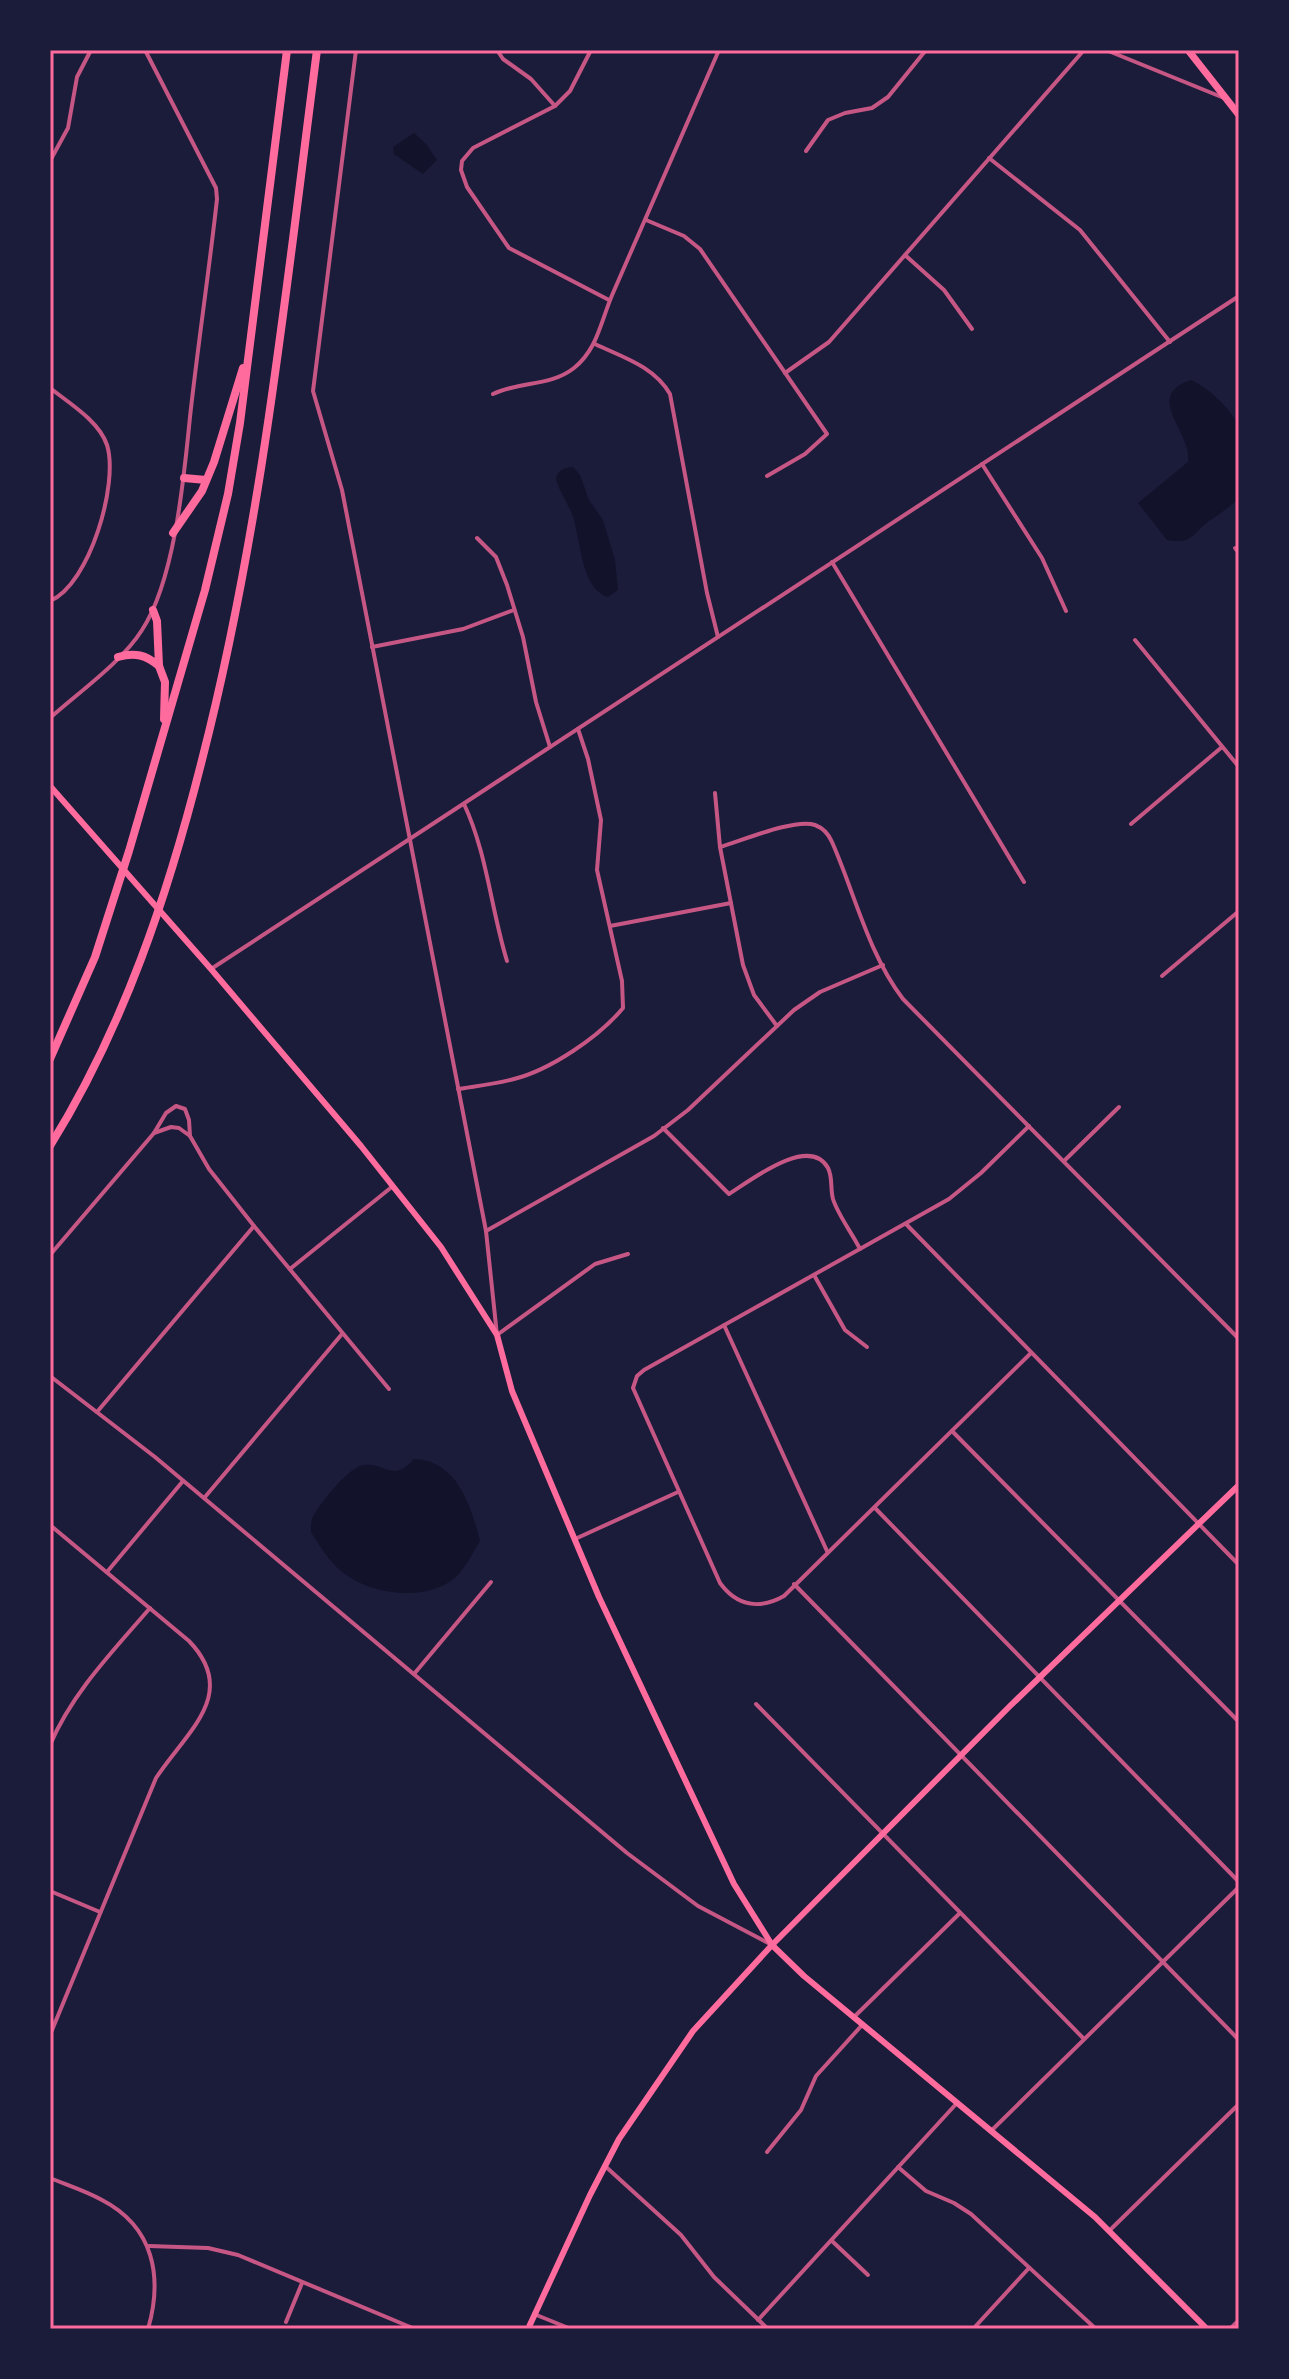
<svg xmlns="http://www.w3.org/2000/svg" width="1289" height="2379" font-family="Georgia,serif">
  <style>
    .water { fill: #12122b }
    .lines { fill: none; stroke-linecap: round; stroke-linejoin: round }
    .minor { stroke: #c65784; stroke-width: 4 }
    .secondary { stroke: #ff6b9d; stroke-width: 6 }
    .primary { stroke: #ff6b9d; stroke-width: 7 }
    .motorway { stroke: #ff6b9d; stroke-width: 8 }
    .neatline { fill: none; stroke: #ff6b9d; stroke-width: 3 }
  </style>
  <rect width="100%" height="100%" fill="#1b1b3a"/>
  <g class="water">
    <polygon points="414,133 427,145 437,160 423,174 394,154 393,147"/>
    <path d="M1191,380C1207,387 1235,411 1239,429C1243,448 1239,478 1239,498C1230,507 1222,512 1212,519C1193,531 1195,545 1167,540L1138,503L1188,462C1193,433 1142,396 1191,380Z"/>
    <path d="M573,467L580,475L589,500L603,520L615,560L618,590L608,597C580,589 581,538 572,514C567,502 560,492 556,480C557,470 564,468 573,467Z"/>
    <path d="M414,1459C457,1460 471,1506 480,1541C473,1552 465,1569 456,1577C426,1603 370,1595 341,1571C328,1560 319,1545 311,1532C311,1527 311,1523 312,1519C317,1506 349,1467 363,1465C388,1462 391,1484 414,1459Z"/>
  </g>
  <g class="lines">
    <g class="minor">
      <polyline points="356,50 313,391 342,490 486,1231 497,1335 595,1264 628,1254"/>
      <polyline points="497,50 503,59 531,79 555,106"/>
      <polyline points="591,50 570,91 555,106 473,148 462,161 461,170 467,187 509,248 609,300"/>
      <polyline points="1106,50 1224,98"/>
      <polyline points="806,151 828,120 845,113 872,108 888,97 926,50"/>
      <polyline points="989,158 1080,230 1170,342"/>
      <polyline points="50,161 68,128 77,77 91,50"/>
      <polyline points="646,220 684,236 700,249 827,434 805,454 767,476"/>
      <polyline points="905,255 944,290 972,329"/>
      <path d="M595,344C622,357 654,366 670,394L707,593L718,637"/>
      <polyline points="785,373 829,342 1084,50"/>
      <path d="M50,388C69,403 99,421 107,445C119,483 90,584 50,601"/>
      <path d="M493,394C519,381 550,387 574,368C598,349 601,320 613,293C649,212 684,131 719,50"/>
      <polyline points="982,464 1042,558 1066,611"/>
      <polyline points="477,538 496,557 507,585 523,637 536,702 550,747"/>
      <polyline points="1235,548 1239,553"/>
      <polyline points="832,562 1024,882"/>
      <polyline points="1135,640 1239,767"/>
      <polyline points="372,647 463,629 514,610"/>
      <path d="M50,718C79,692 122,662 142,630C175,580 184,476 190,417C198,344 209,272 217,199L216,188L145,50"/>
      <polyline points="715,793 720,847 743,965 754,995 777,1026"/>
      <path d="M464,804C487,853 491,909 507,961"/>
      <polyline points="1131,824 1222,747"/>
      <path d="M720,847C741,841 795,818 815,825C823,828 829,835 832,842C855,894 868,953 903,999L1239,1339"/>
      <polyline points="610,926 731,903"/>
      <polyline points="211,969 1239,296"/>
      <polyline points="1162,976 1239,911"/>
      <path d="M458,1089C477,1086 496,1084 514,1079C550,1070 599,1037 623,1008L622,981L597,870L601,820L588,759L578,729"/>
      <path d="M1029,1126L981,1173L949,1199L644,1370L637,1376L633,1388L720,1583C737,1606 759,1610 784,1596L1031,1353"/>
      <path d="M663,1128L729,1194C750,1181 809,1134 828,1168C833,1178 830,1188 833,1199C838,1215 852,1233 860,1249"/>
      <polyline points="154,1133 171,1127 179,1128 190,1136 209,1169 254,1226 389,1389"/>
      <polyline points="1064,1161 1119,1107"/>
      <polyline points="906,1224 1239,1565"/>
      <polyline points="486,1231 654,1136 688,1110 794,1010 820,992 883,965"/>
      <polyline points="50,1255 154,1133 166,1113 176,1106 185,1109 189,1120 190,1136"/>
      <polyline points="290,1269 393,1186"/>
      <polyline points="814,1275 845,1330 867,1347"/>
      <polyline points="724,1325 827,1551"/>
      <polyline points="50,1376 155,1457 627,1853 698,1906 770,1944"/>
      <polyline points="97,1412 254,1226"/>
      <polyline points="952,1431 1239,1722"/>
      <polyline points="205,1497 342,1334"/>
      <polyline points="875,1508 1239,1882"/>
      <path d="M50,1525L189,1641C240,1694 186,1732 156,1778L50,2035"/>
      <polyline points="575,1539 678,1492"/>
      <polyline points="107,1572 183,1481"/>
      <polyline points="794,1584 1239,2040"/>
      <polyline points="414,1674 491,1582"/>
      <polyline points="756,1704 1084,2039"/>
      <path d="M50,1745C72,1693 113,1651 150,1608"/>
      <polyline points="50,1891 100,1912"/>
      <polyline points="854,2017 960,1913"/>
      <polyline points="991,2131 1239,1887"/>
      <polyline points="767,2152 801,2110 816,2076 863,2024"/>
      <polyline points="605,2166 681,2235 714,2277 768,2329"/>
      <polyline points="898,2167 926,2191 954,2203 971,2214 1096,2329"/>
      <path d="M50,2178C67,2185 86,2191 102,2200C154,2227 163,2277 148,2329"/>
      <polyline points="1109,2231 1239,2104"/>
      <polyline points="832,2241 868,2275"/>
      <polyline points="149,2246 208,2248 238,2255 415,2329"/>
      <polyline points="534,2314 571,2329"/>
      <polyline points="758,2320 957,2103"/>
      <polyline points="286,2322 302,2283"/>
      <polyline points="973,2329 1029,2268"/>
      <polyline points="1230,2329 1239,2320"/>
    </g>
    <g class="secondary">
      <polyline points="50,786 211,969 361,1146 441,1247 497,1335 512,1391 599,1597 734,1884 772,1945 804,1976 1095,2217 1207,2329"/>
      <polyline points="528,2329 590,2195 619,2139 693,2031 772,1945 1010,1706 1239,1485"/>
    </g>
    <polyline class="primary" points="1188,50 1239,115"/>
    <g class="motorway">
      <polyline points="184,478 206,480"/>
      <polyline points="173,533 202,491 214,462 243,368"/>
      <polyline points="153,610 157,621 159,666 165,682 164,719"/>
      <path d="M118,657C135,652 146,655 159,666"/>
      <polyline points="50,1059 95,957 129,851 205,590 228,494 240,423 287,50"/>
      <path d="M50,1146C124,1027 168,895 202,760C262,527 286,288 317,50"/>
    </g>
  </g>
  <rect width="1289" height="2379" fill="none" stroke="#1b1b3a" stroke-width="104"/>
  <rect x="52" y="52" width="1185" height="2275" class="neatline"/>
</svg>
